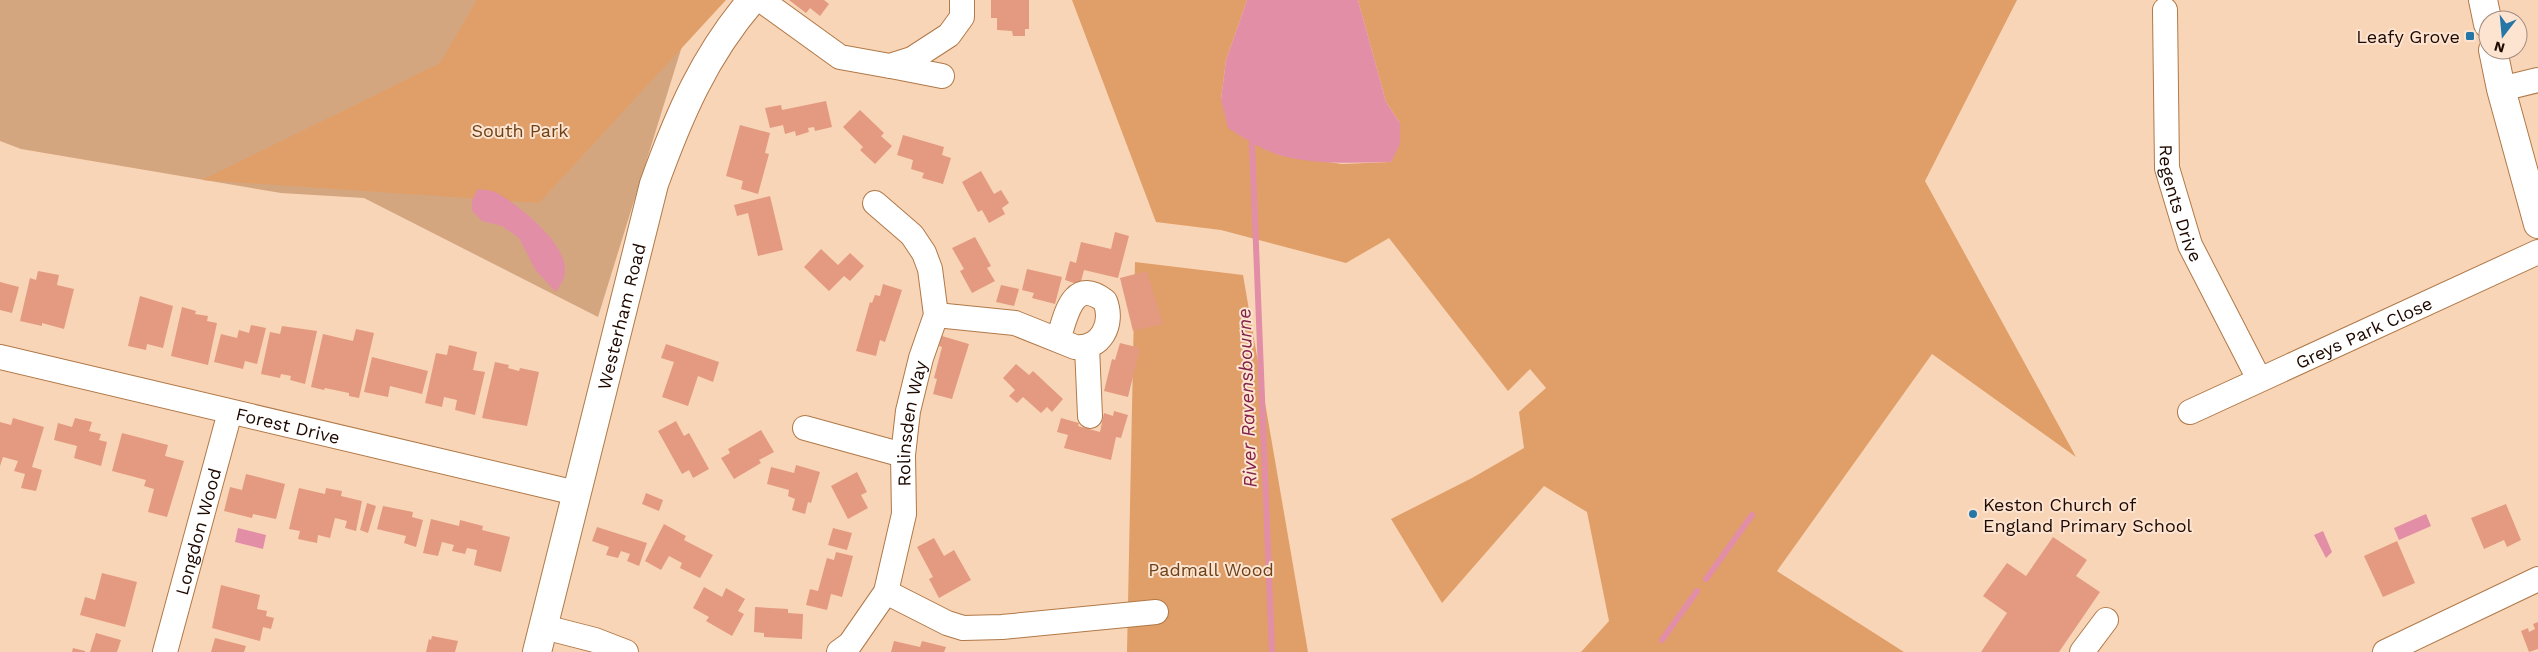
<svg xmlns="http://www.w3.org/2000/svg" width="2538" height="652" font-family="'Work Sans',sans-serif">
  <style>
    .green { fill: #d4a680 }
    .forest { fill: #e09f68 }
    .water { fill: #e18ea6 }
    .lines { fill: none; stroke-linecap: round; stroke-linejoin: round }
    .stream { stroke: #e18ea6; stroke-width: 6 }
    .building { fill: #e39a80 }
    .minor-casing { stroke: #b07948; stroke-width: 26 }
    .major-casing { stroke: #b07948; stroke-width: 30 }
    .minor { stroke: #fff; stroke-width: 24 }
    .major { stroke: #fff; stroke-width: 28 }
    .poi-dot { fill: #2776a8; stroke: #fde4d1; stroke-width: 2 }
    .labels { text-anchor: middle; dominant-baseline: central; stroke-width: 4; stroke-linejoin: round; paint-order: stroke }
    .poi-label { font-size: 18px; fill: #1e0900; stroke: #fde4d1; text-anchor: end }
    .park-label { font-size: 18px; fill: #6c4118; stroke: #fde4d1 }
    .street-label { font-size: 18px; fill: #1e0900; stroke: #fde4d1 }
    .water-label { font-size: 19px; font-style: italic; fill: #822248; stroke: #fde4d1 }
  </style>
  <rect width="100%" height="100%" fill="#f9d5b7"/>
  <polygon class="green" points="0,0 613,0 692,14 598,317 364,198 281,193 21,149 0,141"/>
  <g class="forest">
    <polygon points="477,0 726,0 539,203 202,180 440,63"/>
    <polygon points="1072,0 1247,0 1226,60 1221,99 1279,155 1342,164 1391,162 1400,123 1386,102 1358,0 2017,0 1925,181 2076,457 1932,354 1777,571 1904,652 1581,652 1609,621 1587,512 1544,486 1442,603 1391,519 1472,478 1524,448 1519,412 1546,388 1530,369 1508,391 1389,238 1346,263 1221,230 1156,222"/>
    <polygon points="1135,262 1243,275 1308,652 1127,652"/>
  </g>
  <g class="water">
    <path d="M1247,0H1358L1386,102L1400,123V144L1391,162C1354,163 1315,165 1279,155C1260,149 1244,138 1228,128L1221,99L1226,60Z"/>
    <path d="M478,189C484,190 492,190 497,193C519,205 567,244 565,271C565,279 560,285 556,292L536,271L519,238L502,226L482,221L472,211V200Z"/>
    <polygon points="2426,514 2431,526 2399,540 2394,528"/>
    <polygon points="238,528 266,535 263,549 235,542"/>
    <polygon points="2323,531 2332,552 2326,558 2314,535"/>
  </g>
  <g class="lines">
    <g class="stream">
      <polyline points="1252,144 1272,652"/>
      <polyline points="1706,579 1752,515"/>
      <polyline points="1662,640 1697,591"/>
    </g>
  </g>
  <g class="building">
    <polygon points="789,0 824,0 829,4 820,16 810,8 806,13"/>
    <polygon points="991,0 1029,0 1029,29 1025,29 1025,36 1013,36 1012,31 997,30 997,18 991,18"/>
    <polygon points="826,101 832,127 815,131 814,127 808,128 809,132 796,136 795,131 785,134 783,125 770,128 765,108 781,105 782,110"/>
    <polygon points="860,110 884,133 881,136 892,146 875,164 860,150 863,147 843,127"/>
    <polygon points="740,125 770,133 765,153 769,154 758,194 741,189 743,181 726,176"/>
    <polygon points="903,135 944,147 942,155 951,158 943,184 922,178 924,173 911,169 913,160 897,155"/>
    <polygon points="981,171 994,194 1001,190 1009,203 1002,208 1005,214 989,223 982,210 978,212 962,182"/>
    <polygon points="770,196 783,250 758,256 748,213 737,216 734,205"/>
    <polygon points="1115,232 1129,236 1118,278 1084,270 1080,285 1065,280 1070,261 1076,263 1081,242 1111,249"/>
    <polygon points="975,237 991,266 987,268 995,281 972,293 960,271 964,269 952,248"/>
    <polygon points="821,249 838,265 850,253 864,266 850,281 844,276 829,291 804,267"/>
    <polygon points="1027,269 1062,277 1055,304 1032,298 1034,293 1022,290"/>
    <polygon points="38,271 59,275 57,285 74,289 64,329 42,323 42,326 20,321 30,278 36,280"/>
    <polygon points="1147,271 1163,324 1133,331 1120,278"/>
    <polygon points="0,282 19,287 12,313 0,310"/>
    <polygon points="883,284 902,290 885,342 880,340 876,356 856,351 870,302 872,303 875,295 880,296"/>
    <polygon points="1001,285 1019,289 1014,306 996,302"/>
    <polygon points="140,296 173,306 163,348 147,344 146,350 128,346"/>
    <polygon points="182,307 196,311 195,314 208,316 207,321 217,323 208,365 171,356"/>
    <polygon points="251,325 266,328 257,364 245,361 243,369 214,362 221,334 237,338 239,330 249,333"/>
    <polygon points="282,326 317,331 305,384 290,380 291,376 281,374 280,378 261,374 270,332 280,334"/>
    <polygon points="356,329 374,333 359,398 349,396 349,393 325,388 324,390 311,387 323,334 353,341"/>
    <polygon points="942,336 969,344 952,399 933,394 937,379 934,378 942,347 939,346"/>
    <polygon points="1120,343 1140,348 1128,397 1104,391 1112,359 1115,360"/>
    <polygon points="666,344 719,362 713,382 698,376 688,406 662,397 674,362 661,358"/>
    <polygon points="449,345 477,352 473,370 485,372 475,415 455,410 457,400 444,397 442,407 425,403 436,353 447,355"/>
    <polygon points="372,357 428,371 422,394 390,386 388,397 364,392"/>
    <polygon points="495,362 509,365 508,368 519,371 520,368 539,372 527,426 482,418"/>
    <polygon points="1016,364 1029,375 1033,371 1063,399 1052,412 1047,407 1041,413 1023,397 1017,403 1009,396 1015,390 1003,378"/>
    <polygon points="1114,411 1128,415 1121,438 1116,437 1111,460 1064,448 1068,435 1057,432 1061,418 1079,423 1078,426 1100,432 1104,413 1113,416"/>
    <polygon points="13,418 44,427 32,467 42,470 36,491 21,488 25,474 14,471 18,461 3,457 0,466 0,422 11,425"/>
    <polygon points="75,418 92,422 89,431 101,434 99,440 107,442 101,466 74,458 77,446 54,440 58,423 72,427"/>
    <polygon points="676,421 684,436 689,433 709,469 693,478 689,470 682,474 658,431"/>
    <polygon points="761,430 774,452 759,460 761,463 734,479 721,458 730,453 728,449"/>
    <polygon points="122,433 168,445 165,456 184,461 167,517 148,512 154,489 144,486 146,480 112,471"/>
    <polygon points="796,465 820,472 811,503 808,502 805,514 792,510 795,499 788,496 789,490 767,484 771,467 794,473"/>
    <polygon points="857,472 867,492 861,495 868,508 848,519 831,486"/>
    <polygon points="246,474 285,484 276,519 253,514 252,518 224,511 230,487 242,490"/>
    <polygon points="299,488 325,494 326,488 342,491 341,496 362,501 356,531 345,528 347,521 335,518 330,538 318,535 317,543 298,539 300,531 289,529"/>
    <polygon points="646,493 663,500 659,511 642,504"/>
    <polygon points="367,503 376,506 368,533 360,530"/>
    <polygon points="2506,504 2521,540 2507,547 2504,540 2484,549 2471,518"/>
    <polygon points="383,506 413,512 412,517 423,520 416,547 404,543 406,536 377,529"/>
    <polygon points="431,519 459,526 460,520 483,526 482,530 510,537 501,572 474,565 477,550 467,548 465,554 452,551 454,545 442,542 438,556 423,553"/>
    <polygon points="664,524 686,536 684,540 713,555 700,578 680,568 682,563 669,556 661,570 645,561"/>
    <polygon points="597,527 647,543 639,566 627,561 630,554 621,551 618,558 606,555 609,547 592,541"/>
    <polygon points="833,528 852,533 847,550 828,545"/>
    <polygon points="2053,537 2087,560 2076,576 2100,592 2059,652 1981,652 2007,613 1983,596 2007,563 2026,576"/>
    <polygon points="934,538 944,556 954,550 971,580 939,598 929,579 933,577 917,547"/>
    <polygon points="2397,541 2415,583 2383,597 2364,556"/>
    <polygon points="836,552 853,556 842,597 831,594 827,610 806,605 810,589 818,591 827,558 834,560"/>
    <polygon points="102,573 137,582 125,627 80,615 85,597 95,600"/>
    <polygon points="221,585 260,595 257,609 267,611 266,616 274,618 271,629 263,627 260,641 212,628"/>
    <polygon points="704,587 722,597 726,588 745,599 738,611 744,614 732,636 706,621 709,617 693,608"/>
    <polygon points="755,607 788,609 788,613 803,614 802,639 764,637 764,633 754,632"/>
    <polygon points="2538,622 2538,649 2529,652 2521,631 2528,628 2529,632 2535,629 2533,624"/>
    <polygon points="96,633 121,640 117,652 90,652"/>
    <polygon points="432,636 458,641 455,652 426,652 429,639 431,640"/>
    <polygon points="215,638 246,646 244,652 211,652"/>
    <polygon points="894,641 920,647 922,641 946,647 944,652 891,652"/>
    <polygon points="73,648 85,651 85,652 72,652"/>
  </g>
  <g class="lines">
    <defs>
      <g id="minor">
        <polyline points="761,0 840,57 890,66 912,59 949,35 962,17 962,0"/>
        <path id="s1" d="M2165,10L2167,168L2190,245L2259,379"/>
        <polyline points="891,66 942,76"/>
        <polyline points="2501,89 2538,80"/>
        <path d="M936,315L1015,323L1075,347C1101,350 1114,324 1105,301C1072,276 1066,316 1058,340"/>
        <polyline points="1087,347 1090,416"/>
        <path id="s2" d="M0,357L576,493"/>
        <path id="s3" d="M2190,412L2538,252"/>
        <polyline points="805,428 903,455"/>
        <polyline points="886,592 947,623 963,628 1002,627 1156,612"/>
        <polyline points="544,627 595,640 626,652"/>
        <path id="s4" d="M165,652L230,412"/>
        <path id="s5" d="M839,652L850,644L886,592L904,514L903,455L908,411L921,358L936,315L930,269L924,253L912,235L875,203"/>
        <polyline points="2082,652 2106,620"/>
        <polyline points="2385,652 2538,579"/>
      </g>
      <g id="major">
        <polyline points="2483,0 2488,24"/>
        <polyline points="2493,50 2501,89 2538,224"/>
        <path id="s6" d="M537,652L654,184C679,115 704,56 752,0"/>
      </g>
    </defs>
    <use href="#minor" class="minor-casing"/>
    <use href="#major" class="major-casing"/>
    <use href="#minor" class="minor"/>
    <use href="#major" class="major"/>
  </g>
  <g class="poi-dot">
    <rect x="2465" y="31" width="10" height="10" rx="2.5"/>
    <circle cx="1973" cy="514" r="5"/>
  </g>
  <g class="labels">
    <g class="poi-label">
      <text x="2460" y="36">Leafy Grove</text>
      <text x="1983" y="504" text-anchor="start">Keston Church of<tspan x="1983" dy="21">England Primary School</tspan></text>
    </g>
    <g class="park-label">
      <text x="520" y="130">South Park</text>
      <text x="1211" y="569">Padmall Wood</text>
    </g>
    <g class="street-label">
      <text stroke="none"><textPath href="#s1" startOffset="195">Regents Drive</textPath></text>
      <text stroke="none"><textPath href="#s6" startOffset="346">Westerham Road</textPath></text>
      <text stroke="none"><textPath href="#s3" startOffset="191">Greys Park Close</textPath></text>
      <text stroke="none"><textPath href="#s2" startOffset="296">Forest Drive</textPath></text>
      <text stroke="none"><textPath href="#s5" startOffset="248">Rolinsden Way</textPath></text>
      <text stroke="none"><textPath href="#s4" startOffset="125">Longdon Wood</textPath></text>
    </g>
    <g class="water-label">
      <text transform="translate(1247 398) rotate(-92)">River Ravensbourne</text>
    </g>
  </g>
  <g transform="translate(2503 35) rotate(196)"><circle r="24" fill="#fde4d1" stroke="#a48c7d"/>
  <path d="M0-4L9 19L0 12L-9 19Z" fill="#2776a8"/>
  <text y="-8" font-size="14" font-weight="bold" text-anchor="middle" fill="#1e0900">N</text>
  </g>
</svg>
